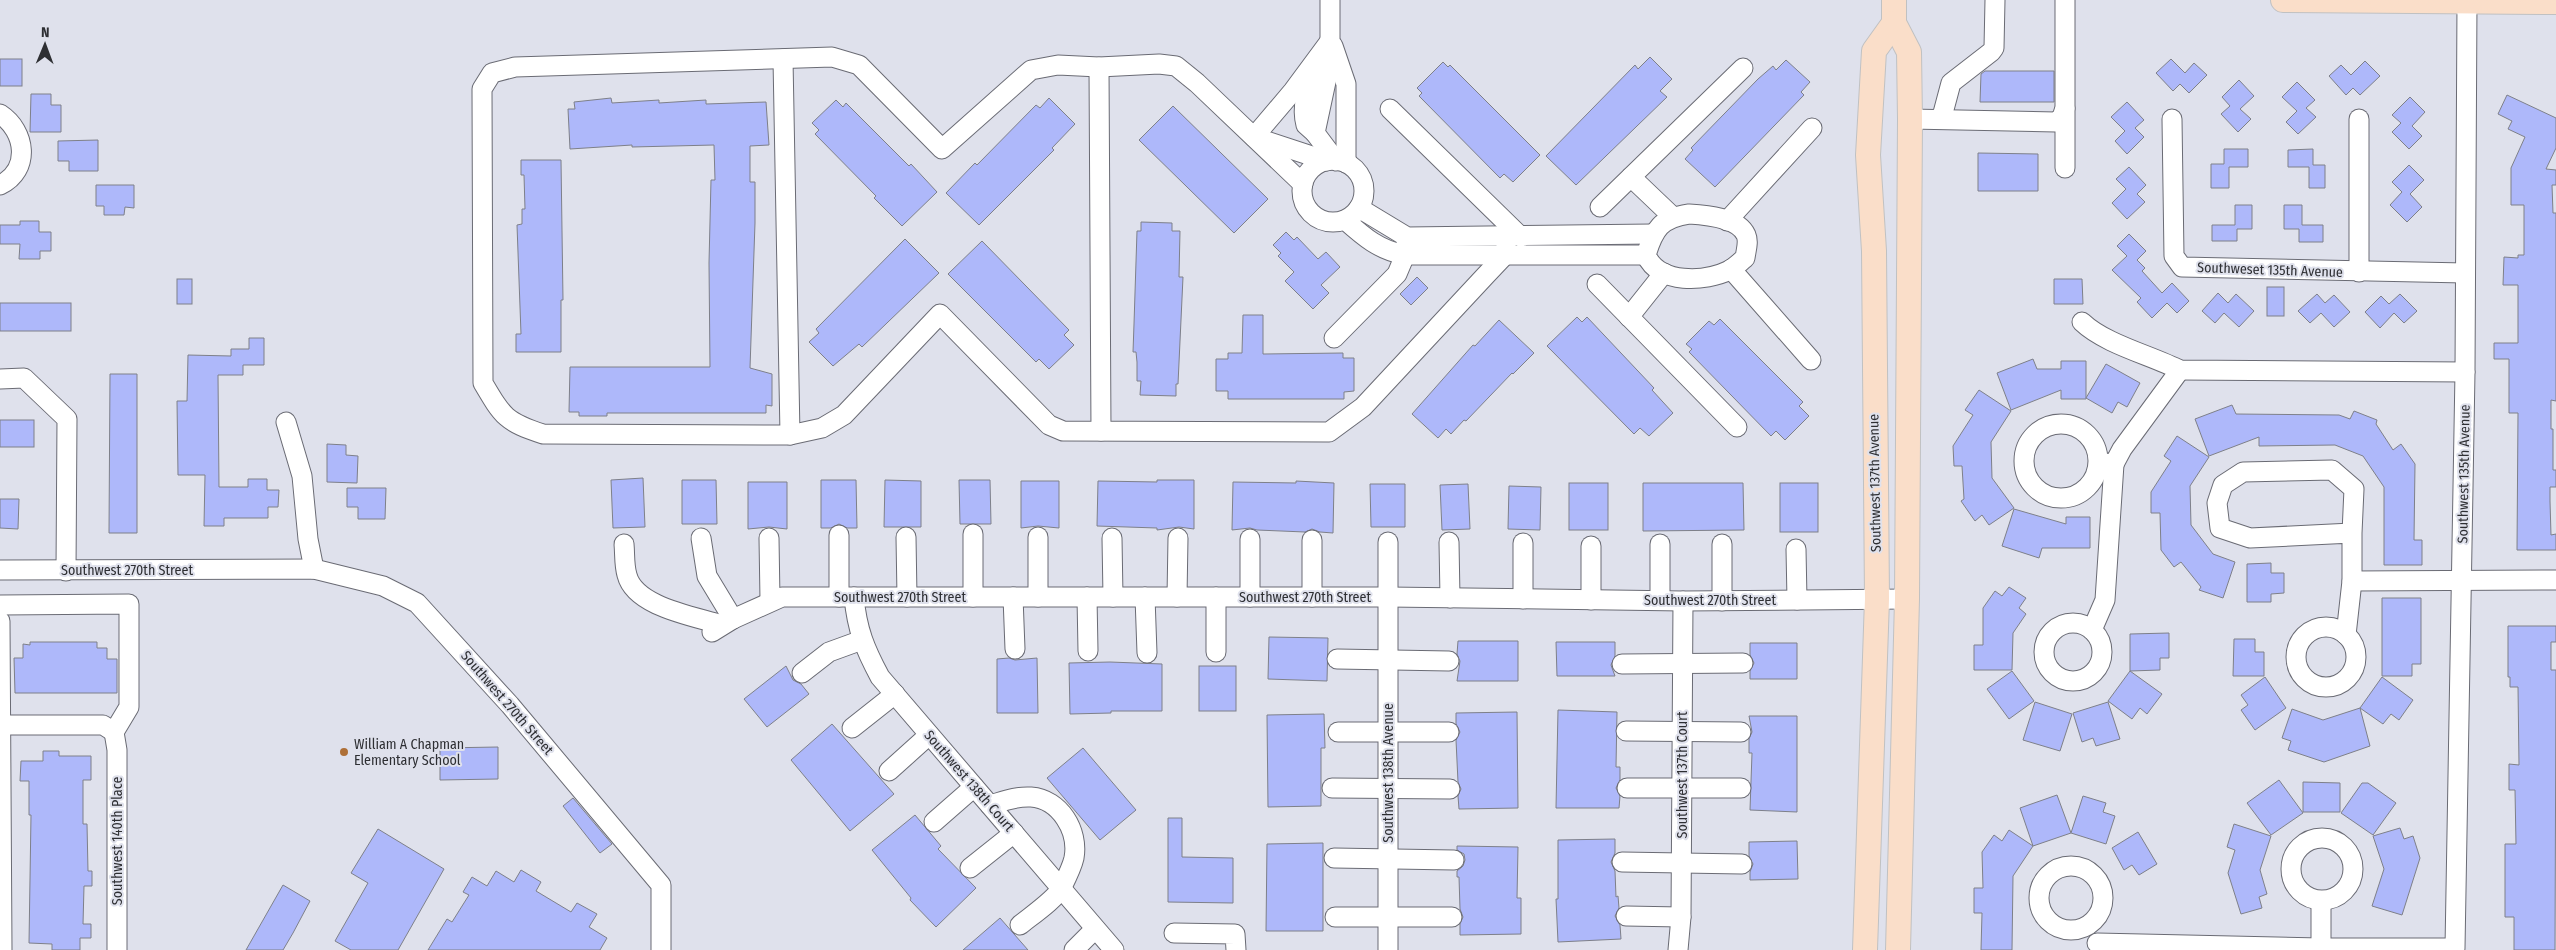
<svg xmlns="http://www.w3.org/2000/svg" width="2556" height="950" font-family="'Fira Sans Condensed',sans-serif">
  <style>
    .building { fill: #aeb8fa; stroke: #7e8089 }
    .lines { fill: none; stroke-linecap: round; stroke-linejoin: round }
    .minor-casing { stroke: #6a6b74; stroke-width: 21 }
    .major-casing { stroke: #c0c1c2; stroke-width: 26 }
    .minor { stroke: #fff; stroke-width: 19 }
    .major { stroke: #fadec9; stroke-width: 24 }
    .poi-dot { fill: #ae6f37; stroke: #dfe1ec; stroke-width: 2 }
    .labels { text-anchor: middle; dominant-baseline: central; stroke-width: 4; stroke-linejoin: round; paint-order: stroke }
    .street-label { font-size: 14px; fill: #2e2f33; stroke: #dfe1ec }
    .poi-label { font-size: 14px; fill: #2e2f33; stroke: #dfe1ec; text-anchor: start }
  </style>
  <rect width="100%" height="100%" fill="#dfe1ec"/>
  <g class="building">
    <polygon points="1650,57 1672,79 1660,91 1667,97 1576,185 1546,156 1635,65 1638,69"/>
    <rect x="0" y="59" width="22" height="27"/>
    <polygon points="2171,59 2185,73 2194,63 2207,75 2189,93 2180,84 2173,91 2156,73"/>
    <polygon points="1786,60 1810,82 1801,92 1804,95 1715,187 1685,159 1693,150 1691,148 1758,79 1773,66 1776,70"/>
    <polygon points="2365,61 2380,76 2360,95 2353,88 2346,95 2329,76 2341,65 2351,75"/>
    <polygon points="1443,62 1448,67 1450,65 1540,155 1513,182 1504,174 1500,178 1419,96 1422,93 1417,88"/>
    <polygon points="1985,71 2054,71 2054,102 1980,102 1981,74"/>
    <polygon points="2239,80 2254,96 2240,109 2251,119 2238,132 2221,114 2230,106 2222,97"/>
    <polygon points="2297,82 2315,100 2306,108 2316,117 2298,134 2286,122 2297,111 2282,97"/>
    <polygon points="31,94 51,94 51,105 61,105 61,132 30,132"/>
    <polygon points="2507,95 2556,118 2556,148 2546,169 2556,170 2556,185 2552,185 2553,213 2556,213 2556,401 2551,400 2551,429 2553,429 2553,470 2556,470 2556,487 2550,487 2550,501 2551,535 2556,534 2556,550 2517,550 2518,413 2509,413 2509,359 2494,359 2494,343 2518,343 2518,285 2503,285 2504,257 2518,258 2518,255 2524,255 2524,205 2511,205 2511,168 2525,137 2508,129 2512,121 2498,114"/>
    <polygon points="2410,97 2425,112 2412,126 2422,136 2409,149 2392,132 2401,123 2392,115"/>
    <polygon points="611,98 612,103 659,100 659,103 706,100 706,104 766,102 769,145 750,146 750,182 755,182 755,223 750,368 772,374 772,406 766,405 766,413 607,413 607,416 579,416 579,412 569,412 570,367 710,367 709,263 711,180 715,180 714,145 632,147 632,145 570,149 568,109 575,109 574,102"/>
    <polygon points="1049,98 1075,124 1052,148 1054,150 979,225 946,193 975,163 977,165 1036,105 1040,108"/>
    <polygon points="836,100 843,107 846,103 909,166 911,164 937,192 902,226 874,198 876,196 815,134 819,130 812,123"/>
    <polygon points="2127,102 2144,120 2135,128 2144,137 2127,154 2115,141 2125,131 2111,117"/>
    <polygon points="1173,106 1268,199 1234,233 1139,140"/>
    <polygon points="98,140 98,171 69,171 69,161 58,161 58,141"/>
    <polygon points="2224,149 2248,149 2248,167 2229,167 2229,188 2211,188 2211,164 2224,164"/>
    <polygon points="2313,149 2313,165 2325,165 2325,188 2309,188 2309,167 2288,167 2288,150"/>
    <polygon points="1978,153 2038,154 2038,191 1978,191"/>
    <polygon points="521,160 561,160 563,300 561,300 561,352 516,352 516,334 521,334 517,225 522,224 522,209 525,209 524,175 521,175"/>
    <polygon points="2409,165 2424,180 2410,194 2422,207 2407,222 2390,205 2402,192 2392,182"/>
    <polygon points="2129,167 2146,185 2137,194 2145,202 2127,219 2112,203 2126,189 2116,179"/>
    <polygon points="96,185 134,185 134,208 125,207 124,215 104,215 104,206 96,206"/>
    <polygon points="2235,205 2252,205 2252,229 2237,229 2237,241 2212,241 2212,225 2235,225"/>
    <polygon points="2284,205 2302,205 2302,225 2323,225 2323,242 2299,242 2299,229 2284,229"/>
    <polygon points="20,221 39,221 39,232 51,232 51,251 40,251 40,259 19,259 20,244 0,244 0,225 20,225"/>
    <polygon points="1141,222 1172,223 1172,231 1180,231 1179,277 1183,277 1178,384 1176,384 1176,396 1140,395 1141,381 1137,381 1137,362 1136,352 1133,352 1134,324 1137,231 1141,231"/>
    <polygon points="1286,232 1294,240 1297,237 1318,259 1326,252 1340,267 1321,285 1329,293 1313,309 1285,281 1294,272 1278,256 1281,253 1273,245"/>
    <polygon points="2129,234 2146,251 2137,260 2145,268 2142,271 2162,293 2172,283 2189,301 2177,313 2167,303 2152,318 2137,302 2141,298 2112,270 2127,256 2117,246"/>
    <polygon points="905,239 939,273 862,347 859,344 833,366 809,342 819,333 816,329"/>
    <polygon points="982,241 1069,330 1064,335 1074,345 1049,369 1039,359 1036,362 948,274"/>
    <polygon points="1417,277 1428,288 1411,305 1400,294"/>
    <rect x="177" y="279" width="15" height="25"/>
    <polygon points="2054,279 2082,279 2083,304 2054,304"/>
    <rect x="2267" y="287" width="17" height="29"/>
    <polygon points="2218,293 2228,303 2236,294 2254,311 2239,327 2224,313 2215,323 2202,311"/>
    <polygon points="2317,294 2325,303 2334,295 2350,312 2334,327 2321,313 2310,323 2298,311"/>
    <polygon points="2400,294 2417,311 2404,323 2394,313 2380,328 2365,312 2381,296 2389,304"/>
    <rect x="0" y="303" width="71" height="28"/>
    <polygon points="1243,315 1263,315 1263,354 1343,353 1343,358 1354,358 1354,391 1344,392 1344,399 1228,399 1228,391 1216,391 1216,359 1228,359 1228,353 1242,353"/>
    <polygon points="1577,317 1582,322 1587,317 1654,388 1652,390 1673,413 1649,436 1640,428 1634,434 1547,346"/>
    <polygon points="1720,319 1803,402 1799,406 1809,416 1785,440 1776,431 1771,436 1689,352 1692,349 1686,344 1709,321 1714,325"/>
    <polygon points="1499,320 1534,353 1513,374 1512,373 1466,421 1464,420 1451,434 1446,429 1438,438 1412,414 1473,345 1475,346"/>
    <polygon points="249,338 264,338 264,365 243,365 243,375 218,375 219,487 248,487 248,479 267,479 267,490 279,490 278,507 268,507 268,518 224,518 224,526 204,526 205,475 178,475 177,401 187,401 188,355 231,356 231,349 249,349"/>
    <polygon points="2033,359 2037,369 2061,369 2061,361 2086,361 2086,399 2061,399 2061,390 2011,410 1997,373"/>
    <polygon points="2106,364 2140,383 2127,407 2118,402 2112,413 2086,398"/>
    <polygon points="110,374 137,374 137,533 109,533"/>
    <polygon points="1979,390 2011,411 1991,442 1992,478 2014,508 1989,525 1982,515 1975,521 1961,501 1964,499 1962,466 1954,466 1953,446 1973,415 1965,410"/>
    <polygon points="2232,405 2236,414 2339,415 2350,419 2354,411 2377,420 2376,424 2393,450 2401,444 2415,464 2414,540 2422,540 2422,565 2384,565 2384,487 2363,456 2335,445 2259,446 2259,437 2209,456 2195,419"/>
    <rect x="0" y="420" width="34" height="27"/>
    <polygon points="2177,436 2209,457 2190,486 2191,525 2213,554 2235,562 2223,598 2199,590 2201,587 2181,562 2174,567 2161,550 2160,513 2151,513 2151,492 2171,461 2164,456"/>
    <polygon points="327,444 346,445 346,455 358,456 357,483 327,482"/>
    <polygon points="643,478 645,527 613,528 611,480"/>
    <polygon points="682,480 716,480 717,524 682,524"/>
    <polygon points="821,480 856,480 857,528 847,528 839,524 831,528 821,528"/>
    <polygon points="885,480 921,481 921,527 884,527"/>
    <polygon points="959,480 990,480 991,524 960,524"/>
    <polygon points="1157,480 1194,480 1194,529 1179,527 1157,530 1157,528 1097,526 1098,481 1157,482"/>
    <polygon points="1021,481 1059,481 1059,528 1038,526 1021,528"/>
    <polygon points="1296,481 1334,483 1333,533 1320,532 1312,529 1305,532 1257,530 1250,528 1232,530 1233,482 1296,483"/>
    <polygon points="748,482 787,482 787,529 769,527 748,529"/>
    <rect x="1569" y="483" width="39" height="47"/>
    <polygon points="1643,483 1743,483 1744,530 1643,531"/>
    <rect x="1780" y="483" width="38" height="49"/>
    <polygon points="1370,484 1405,484 1405,527 1371,527"/>
    <polygon points="1468,484 1470,529 1442,530 1440,485"/>
    <polygon points="1509,486 1541,487 1540,530 1508,529"/>
    <polygon points="347,488 386,488 385,519 358,519 358,507 347,507"/>
    <polygon points="0,499 19,499 18,529 0,528"/>
    <polygon points="2014,509 2066,524 2066,517 2090,517 2090,548 2042,548 2039,558 2002,546"/>
    <polygon points="2271,563 2271,573 2284,573 2284,593 2271,594 2271,602 2247,602 2247,564"/>
    <polygon points="2009,587 2026,598 2019,608 2026,614 2013,633 2012,670 1974,670 1974,645 1983,645 1983,608 1995,591 2002,596"/>
    <polygon points="2382,598 2421,598 2421,664 2412,664 2412,676 2382,676"/>
    <polygon points="2508,626 2556,626 2556,642 2551,642 2551,670 2556,670 2555,950 2514,950 2514,917 2505,917 2505,844 2516,844 2515,790 2509,790 2509,764 2519,765 2518,687 2510,687 2510,677 2508,677"/>
    <polygon points="2169,633 2169,658 2160,658 2160,670 2130,671 2130,634"/>
    <polygon points="1269,637 1328,638 1327,681 1268,679"/>
    <polygon points="2234,639 2255,639 2255,652 2264,652 2264,676 2233,676"/>
    <polygon points="1458,641 1518,641 1518,681 1457,681 1460,661 1457,654"/>
    <polygon points="30,642 97,642 97,648 107,648 107,659 117,659 117,693 15,693 14,658 23,658 23,644 30,645"/>
    <polygon points="1556,642 1615,642 1615,656 1611,665 1615,676 1557,676"/>
    <polygon points="1750,643 1797,643 1797,679 1750,679 1750,671 1754,663 1750,655"/>
    <polygon points="1009,658 1015,660 1037,658 1038,713 997,713 997,659"/>
    <polygon points="1110,662 1162,664 1162,711 1111,711 1111,713 1070,714 1069,663"/>
    <polygon points="786,666 793,680 801,684 809,694 767,727 744,699"/>
    <rect x="1199" y="666" width="37" height="45"/>
    <polygon points="2012,671 2034,701 2009,719 1987,689"/>
    <polygon points="2130,671 2162,694 2147,714 2140,708 2132,719 2108,701"/>
    <polygon points="2265,677 2286,708 2255,730 2241,710 2248,705 2241,695"/>
    <polygon points="2382,677 2413,700 2399,720 2391,714 2383,724 2360,708"/>
    <polygon points="2035,702 2072,714 2060,751 2023,740"/>
    <polygon points="2108,702 2120,739 2096,746 2093,738 2082,742 2073,713"/>
    <polygon points="2360,708 2370,746 2324,762 2288,750 2291,741 2282,738 2292,709 2323,720"/>
    <polygon points="1558,710 1617,712 1616,767 1620,767 1620,780 1616,788 1620,796 1619,808 1556,808"/>
    <polygon points="1517,712 1518,808 1459,809 1458,796 1461,789 1458,782 1456,740 1460,732 1456,724 1456,713"/>
    <polygon points="1324,714 1325,748 1321,748 1321,806 1268,807 1267,715"/>
    <polygon points="1749,716 1797,716 1797,812 1750,810 1752,753 1749,753 1749,739 1752,732"/>
    <polygon points="832,724 894,794 850,831 791,760"/>
    <polygon points="498,747 498,779 440,780 440,748"/>
    <polygon points="1083,748 1136,810 1100,840 1047,778"/>
    <polygon points="43,751 59,751 59,756 91,756 91,780 83,780 83,824 87,824 88,871 92,871 92,886 84,886 83,924 91,924 91,938 80,938 80,950 52,950 52,944 29,943 31,815 29,815 29,781 20,781 21,761 43,761"/>
    <polygon points="2279,780 2303,813 2271,835 2247,803"/>
    <polygon points="2303,782 2340,783 2340,812 2303,812"/>
    <polygon points="2362,783 2368,783 2396,803 2373,835 2341,813"/>
    <polygon points="2057,795 2071,833 2033,846 2020,808"/>
    <polygon points="2083,796 2106,803 2103,812 2115,816 2106,844 2071,833"/>
    <polygon points="573,798 612,844 600,853 563,806"/>
    <polygon points="915,815 941,846 938,849 976,888 936,927 910,900 911,898 872,850"/>
    <polygon points="1168,818 1182,818 1182,857 1233,858 1233,903 1168,902"/>
    <polygon points="2234,824 2271,836 2260,870 2267,894 2259,897 2262,908 2241,914 2228,873 2235,850 2227,847"/>
    <polygon points="2400,828 2404,839 2413,836 2420,858 2402,915 2372,906 2384,869 2373,836"/>
    <polygon points="378,829 444,869 398,950 351,950 335,941 368,883 351,873"/>
    <polygon points="2009,830 2033,846 2013,876 2012,950 1981,950 1982,913 1974,913 1974,888 1983,888 1982,852 1994,835 2002,841"/>
    <polygon points="2138,832 2157,864 2139,875 2132,865 2124,870 2112,848"/>
    <polygon points="1615,839 1615,853 1611,862 1615,871 1616,897 1618,896 1619,908 1615,916 1620,925 1621,939 1558,942 1556,899 1558,899 1558,840"/>
    <polygon points="1797,841 1798,879 1750,880 1750,872 1753,864 1749,856 1749,842"/>
    <polygon points="1323,843 1323,931 1266,931 1267,844"/>
    <polygon points="1457,846 1518,847 1517,898 1521,898 1521,934 1460,935 1460,924 1463,917 1460,909 1459,877 1457,877 1457,871 1463,866 1465,860 1464,854 1457,850"/>
    <polygon points="521,870 541,882 536,891 571,912 577,903 597,914 589,927 607,938 600,950 428,950 447,919 452,922 469,895 463,892 472,877 487,886 496,871 514,882"/>
    <polygon points="283,885 310,901 293,933 283,950 246,950"/>
    <polygon points="1000,918 1028,950 963,950"/>
  </g>
  <g class="lines">
    <defs>
      <g id="minor">
        <polyline points="1330,0 1330,40 1327,77 1315,133 1336,161"/>
        <polyline points="1333,46 1346,84 1346,163"/>
        <polyline points="783,59 790,435"/>
        <polyline points="1099,67 1101,431"/>
        <path d="M1315,73C1307,90 1301,106 1306,125L1315,133"/>
        <polyline points="2065,108 2065,168"/>
        <polyline points="1390,109 1521,237"/>
        <path d="M0,114C26,131 31,170 0,185"/>
        <polyline points="1910,119 2056,122 2062,117 2065,108 2065,0"/>
        <polyline points="1939,119 1943,113 1951,83 1991,52 1994,48 1995,0"/>
        <polyline points="2172,119 2174,256 2182,267 2465,273"/>
        <polyline points="1254,137 1293,91 1330,41"/>
        <polyline points="1260,139 1327,161"/>
        <circle cx="1333" cy="191" r="31"/>
        <polyline points="1631,177 1673,217"/>
        <path d="M1303,184L1197,83L1176,66L1159,64L1099,67L1058,65L1031,70L942,149L859,65L832,57L515,67L492,73L482,89L483,383C503,417 506,422 543,434L790,435L822,428L844,415L940,314L1049,425L1063,431L1329,432L1363,407L1486,275L1505,255L1507,237"/>
        <polyline points="1600,207 1743,68"/>
        <polyline points="1359,208 1407,237 1652,234"/>
        <path d="M1689,214C1705,215 1738,217 1746,235C1749,242 1746,250 1745,258C1740,262 1735,267 1730,270C1705,282 1659,285 1646,255C1654,229 1661,218 1689,214Z"/>
        <path d="M1345,220C1364,237 1379,250 1405,255H1646"/>
        <polyline points="1727,221 1812,128"/>
        <polyline points="1731,269 1811,360"/>
        <polyline points="2359,272 2359,119"/>
        <polyline points="1597,284 1737,427"/>
        <polyline points="1629,317 1664,273"/>
        <path d="M2082,322C2105,344 2150,355 2180,370L2465,372"/>
        <polyline points="1334,338 1397,274 1405,255 1406,244"/>
        <polyline points="0,379 24,378 67,419 66,571"/>
        <polyline points="286,422 302,476 308,539 314,569"/>
        <circle cx="2061" cy="461" r="37"/>
        <polyline points="2103,463 2114,464 2122,449 2180,370"/>
        <polyline points="973,534 973,597"/>
        <polyline points="839,535 839,597"/>
        <polyline points="906,537 907,597"/>
        <polyline points="701,538 707,576 733,619"/>
        <polyline points="769,538 770,600"/>
        <polyline points="1112,538 1113,597"/>
        <polyline points="1449,542 1450,598"/>
        <path d="M624,544C625,554 624,565 627,575C635,607 694,616 722,625"/>
        <polyline points="1660,544 1660,600"/>
        <polyline points="1591,546 1591,600"/>
        <polyline points="1796,549 1797,600"/>
        <polyline points="0,570 314,569 383,586 417,603 510,705 661,885 661,950"/>
        <polyline points="2352,581 2556,580"/>
        <path d="M854,597C857,630 865,649 880,677L1114,950"/>
        <polyline points="1013,597 1015,649"/>
        <polyline points="1038,597 1038,537"/>
        <polyline points="1087,597 1088,651"/>
        <polyline points="1145,597 1147,653"/>
        <polyline points="1177,597 1178,538"/>
        <polyline points="1216,597 1216,652"/>
        <polyline points="1250,597 1250,539"/>
        <polyline points="1312,597 1312,540"/>
        <polyline points="1523,599 1523,543"/>
        <polyline points="1722,601 1722,544"/>
        <polyline points="0,605 129,604 129,707 114,732"/>
        <polyline points="0,621 2,950"/>
        <circle cx="2073" cy="652" r="29"/>
        <circle cx="2326" cy="657" r="30"/>
        <polyline points="2092,630 2105,600 2114,464"/>
        <polyline points="712,632 733,619 782,597 1388,597 1683,601 1907,599"/>
        <polyline points="2346,635 2352,581 2352,533 2250,538 2220,528 2217,503 2223,485 2243,472 2332,470 2354,489 2352,533"/>
        <polyline points="1337,659 1449,661"/>
        <polyline points="1622,664 1743,663"/>
        <polyline points="802,673 829,652 862,640"/>
        <polyline points="0,725 103,725 114,732"/>
        <polyline points="852,728 895,694"/>
        <polyline points="1626,731 1741,732"/>
        <polyline points="114,732 117,750 117,950"/>
        <polyline points="1338,732 1449,732"/>
        <polyline points="889,771 929,735"/>
        <polyline points="1332,788 1450,789"/>
        <polyline points="1627,788 1741,788"/>
        <path d="M990,805C1004,801 1016,796 1031,797C1060,799 1079,831 1074,858C1072,867 1066,879 1062,887C1056,899 1031,916 1020,925"/>
        <polyline points="934,822 974,787"/>
        <circle cx="2322" cy="869" r="31"/>
        <polyline points="1334,858 1454,860"/>
        <polyline points="1622,862 1742,864"/>
        <circle cx="2071" cy="898" r="32"/>
        <polyline points="970,868 1014,833"/>
        <polyline points="1626,916 1681,917"/>
        <polyline points="1335,917 1452,917"/>
        <polyline points="1174,933 1235,934 1236,950"/>
        <polyline points="2097,943 2321,948 2455,948 2465,372 2467,1"/>
        <polyline points="1074,950 1095,929"/>
        <polyline points="1388,950 1388,542"/>
        <polyline points="1678,950 1681,917 1683,601"/>
        <polyline points="2321,950 2321,901"/>
      </g>
      <g id="major">
        <polyline points="1894,0 1894,23 1909,52 1910,119 1907,599 1898,950"/>
        <polyline points="2283,0 2556,2"/>
        <polyline points="1865,950 1877,599 1874,251 1868,155 1874,51 1894,23"/>
      </g>
    </defs>
    <use href="#minor" class="minor-casing"/>
    <use href="#major" class="major-casing"/>
    <use href="#minor" class="minor"/>
    <use href="#major" class="major"/>
  </g>
  <circle class="poi-dot" cx="344" cy="752" r="5"/>
  <g class="labels">
    <g class="street-label">
      <text transform="translate(2270 270) rotate(2)">Southweset 135th Avenue</text>
      <text transform="translate(2464 474) rotate(-89)">Southwest 135th Avenue</text>
      <text transform="translate(1875 483) rotate(-91)">Southwest 137th Avenue</text>
      <text x="127" y="570">Southwest 270th Street</text>
      <text x="900" y="597">Southwest 270th Street</text>
      <text x="1305" y="597">Southwest 270th Street</text>
      <text x="1710" y="600">Southwest 270th Street</text>
      <text transform="translate(507 703) rotate(49)">Southwest 270th Street</text>
      <text transform="translate(1388 773) rotate(-90)">Southwest 138th Avenue</text>
      <text transform="translate(1682 775) rotate(-90)">Southwest 137th Court</text>
      <text transform="translate(969 781) rotate(49)">Southwest 138th Court</text>
      <text transform="translate(117 841) rotate(-90)">Southwest 140th Place</text>
    </g>
    <g class="poi-label">
      <text x="354" y="744">William A Chapman<tspan x="354" dy="16">Elementary School</tspan></text>
    </g>
  </g>
  <g transform="translate(45 45) rotate(1)" stroke="#dfe1ec" stroke-width="4" paint-order="stroke">
  <path d="M0-4L9 19L0 12L-9 19Z" fill="#2e2f33"/>
  <text y="-8" font-size="14" font-weight="bold" text-anchor="middle" fill="#2e2f33">N</text>
  </g>
</svg>
